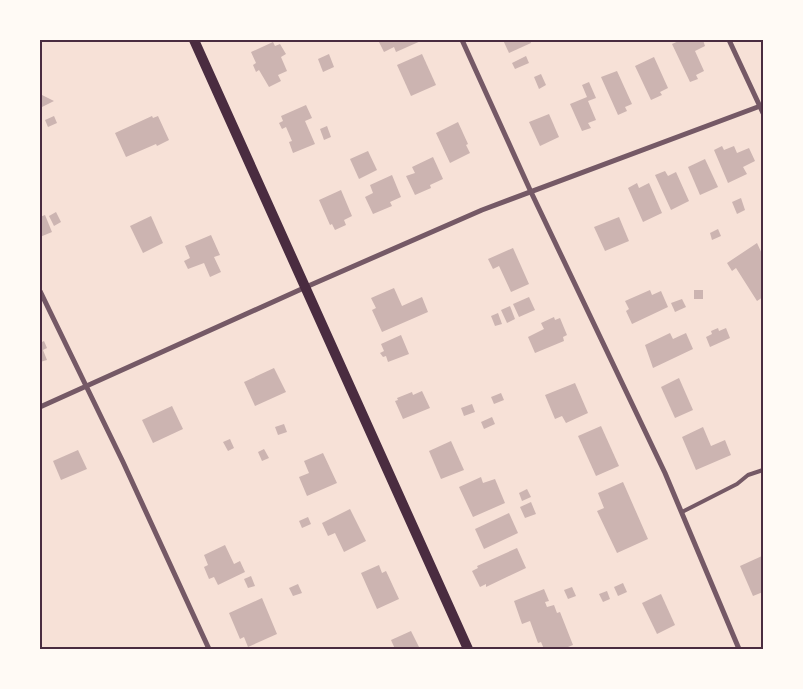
<svg xmlns="http://www.w3.org/2000/svg" width="803" height="689" font-family="Manrope,sans-serif">
  <style>
    .building { fill: #ccb4b1 }
    .lines { fill: none; stroke-linecap: round; stroke-linejoin: round }
    .service { stroke: #755966; stroke-width: 4 }
    .minor { stroke: #755966; stroke-width: 5 }
    .secondary { stroke: #4a2c40; stroke-width: 10 }
    .neatline { fill: none; stroke: #4a2c40; stroke-width: 2 }
  </style>
  <rect width="100%" height="100%" fill="#f7e1d7"/>
  <g class="building">
    <polygon points="378,40 423,40 396,52 394,47 384,52"/>
    <polygon points="503,40 530,40 531,43 509,53"/>
    <polygon points="681,40 703,40 705,46 695,51 704,71 696,75 698,79 690,82 672,44"/>
    <polygon points="273,42 275,46 280,44 286,54 281,57 287,71 278,75 281,81 269,87 259,70 256,72 253,65 256,63 251,52"/>
    <polygon points="329,54 334,67 323,72 318,59"/>
    <polygon points="422,54 436,85 411,96 397,65"/>
    <polygon points="526,56 529,63 515,69 512,63"/>
    <polygon points="654,57 668,88 660,92 662,95 651,100 635,66"/>
    <polygon points="617,71 632,104 625,107 627,111 618,115 601,77"/>
    <polygon points="541,74 546,85 539,89 534,77"/>
    <polygon points="589,82 596,98 588,101 596,120 588,123 591,128 582,131 570,104 587,97 582,85"/>
    <polygon points="40,94 54,101 40,108"/>
    <polygon points="306,105 312,118 305,121 315,144 293,153 289,142 292,141 286,127 282,129 279,123 283,121 281,116"/>
    <polygon points="549,114 559,137 540,146 529,122"/>
    <polygon points="54,116 57,123 48,127 45,120"/>
    <polygon points="152,116 153,118 158,116 169,140 157,146 156,144 126,157 115,133"/>
    <polygon points="458,122 468,144 466,145 470,153 450,163 436,133"/>
    <polygon points="327,126 331,137 324,140 320,129"/>
    <polygon points="722,146 724,150 734,146 737,153 749,148 755,161 743,167 747,174 728,183 714,150"/>
    <polygon points="368,151 377,170 359,179 350,159"/>
    <polygon points="433,157 443,179 430,185 431,188 415,195 406,176 415,173 412,167"/>
    <polygon points="705,159 718,187 700,195 688,167"/>
    <polygon points="665,171 668,176 676,172 689,201 671,210 655,175"/>
    <polygon points="392,175 401,197 390,202 392,206 373,214 365,197 373,193 370,185"/>
    <polygon points="637,183 639,188 649,183 662,213 643,222 628,188"/>
    <polygon points="341,190 352,216 344,220 346,225 335,230 332,224 330,225 319,200"/>
    <polygon points="741,198 745,210 737,214 732,202"/>
    <polygon points="56,212 61,222 54,226 49,216"/>
    <polygon points="45,215 52,232 40,237 40,217"/>
    <polygon points="151,216 163,243 143,253 130,226"/>
    <polygon points="619,217 629,241 605,251 594,227"/>
    <polygon points="718,229 721,236 712,240 710,233"/>
    <polygon points="211,235 220,255 214,257 221,272 210,277 204,263 188,269 184,261 190,258 185,246"/>
    <polygon points="757,243 763,256 763,297 757,301 736,268 732,271 727,263"/>
    <polygon points="513,248 529,284 511,292 499,266 493,269 488,259"/>
    <polygon points="394,288 402,306 422,297 428,312 382,332 372,310 376,308 371,298"/>
    <polygon points="650,290 652,295 661,291 668,307 632,324 626,311 629,309 625,301"/>
    <rect x="694" y="290" width="9" height="9"/>
    <polygon points="529,297 535,310 519,317 513,304"/>
    <polygon points="682,299 686,307 675,312 671,303"/>
    <polygon points="510,306 515,319 507,323 501,310"/>
    <polygon points="498,313 502,324 495,326 491,316"/>
    <polygon points="554,317 555,320 560,318 567,335 563,337 564,341 535,353 528,337 544,329 541,323"/>
    <polygon points="718,328 719,331 726,328 730,338 710,347 706,337 712,334 711,331"/>
    <polygon points="670,333 673,339 686,333 693,349 653,368 645,345"/>
    <polygon points="401,335 409,354 388,362 386,356 383,357 380,353 384,351 381,344"/>
    <polygon points="44,341 47,348 43,350 47,360 40,362 40,343"/>
    <polygon points="274,368 286,392 255,406 244,382"/>
    <polygon points="679,378 693,410 675,418 661,387"/>
    <polygon points="575,383 588,413 566,423 562,416 555,419 545,395"/>
    <polygon points="422,391 430,408 403,419 395,401 398,400 397,398 412,392 413,395"/>
    <polygon points="501,393 504,400 494,404 491,397"/>
    <polygon points="472,404 475,412 464,416 461,408"/>
    <polygon points="172,406 183,429 153,443 142,420"/>
    <polygon points="492,417 495,424 484,429 481,422"/>
    <polygon points="284,424 287,432 278,435 275,427"/>
    <polygon points="601,426 619,466 596,476 578,436"/>
    <polygon points="703,427 711,446 725,440 731,455 696,470 682,437"/>
    <polygon points="230,439 234,448 228,451 223,442"/>
    <polygon points="451,441 464,470 441,479 429,451"/>
    <polygon points="264,449 269,458 262,461 258,452"/>
    <polygon points="78,450 87,469 61,480 53,461"/>
    <polygon points="323,453 337,483 307,496 299,477 309,473 304,461"/>
    <polygon points="481,477 483,483 495,479 505,503 473,517 459,487"/>
    <polygon points="623,482 648,539 617,553 597,511 604,508 598,493"/>
    <polygon points="527,489 531,497 522,501 519,493"/>
    <polygon points="531,502 536,514 525,518 520,507"/>
    <polygon points="350,509 366,541 344,552 335,533 328,536 322,523"/>
    <polygon points="509,513 518,533 484,549 475,529"/>
    <polygon points="308,517 311,524 302,528 299,521"/>
    <polygon points="225,545 234,564 240,561 245,572 218,585 214,577 209,579 204,567 208,565 204,555"/>
    <polygon points="517,548 526,568 486,587 486,584 480,587 472,571 478,568 477,566"/>
    <polygon points="762,556 763,592 753,596 740,566"/>
    <polygon points="379,565 382,573 386,571 399,599 377,609 361,573"/>
    <polygon points="251,576 255,586 248,588 244,579"/>
    <polygon points="623,583 627,592 618,596 614,587"/>
    <polygon points="298,584 302,593 293,596 289,588"/>
    <polygon points="572,587 576,596 568,599 564,590"/>
    <polygon points="544,589 549,601 545,602 547,607 554,605 557,613 560,612 573,645 563,649 544,649 541,642 538,643 530,621 522,624 514,601"/>
    <polygon points="607,591 610,599 603,602 599,594"/>
    <polygon points="661,594 675,625 657,634 642,603"/>
    <polygon points="262,598 277,634 248,647 244,637 240,639 229,613"/>
    <polygon points="411,631 420,649 395,649 391,640"/>
  </g>
  <g class="lines">
    <polyline class="service" points="682,512 737,484 748,475 763,470"/>
    <g class="minor">
      <polyline points="462,40 531,192 665,473 739,649"/>
      <polyline points="729,40 763,113"/>
      <polyline points="40,291 123,462 209,649"/>
      <polyline points="40,407 306,287 482,210 763,105"/>
    </g>
    <polyline class="secondary" points="194,40 468,649"/>
  </g>
  <rect width="803" height="689" fill="none" stroke="#fffaf5" stroke-width="82"/>
  <rect x="41" y="41" width="721" height="607" class="neatline"/>
</svg>
